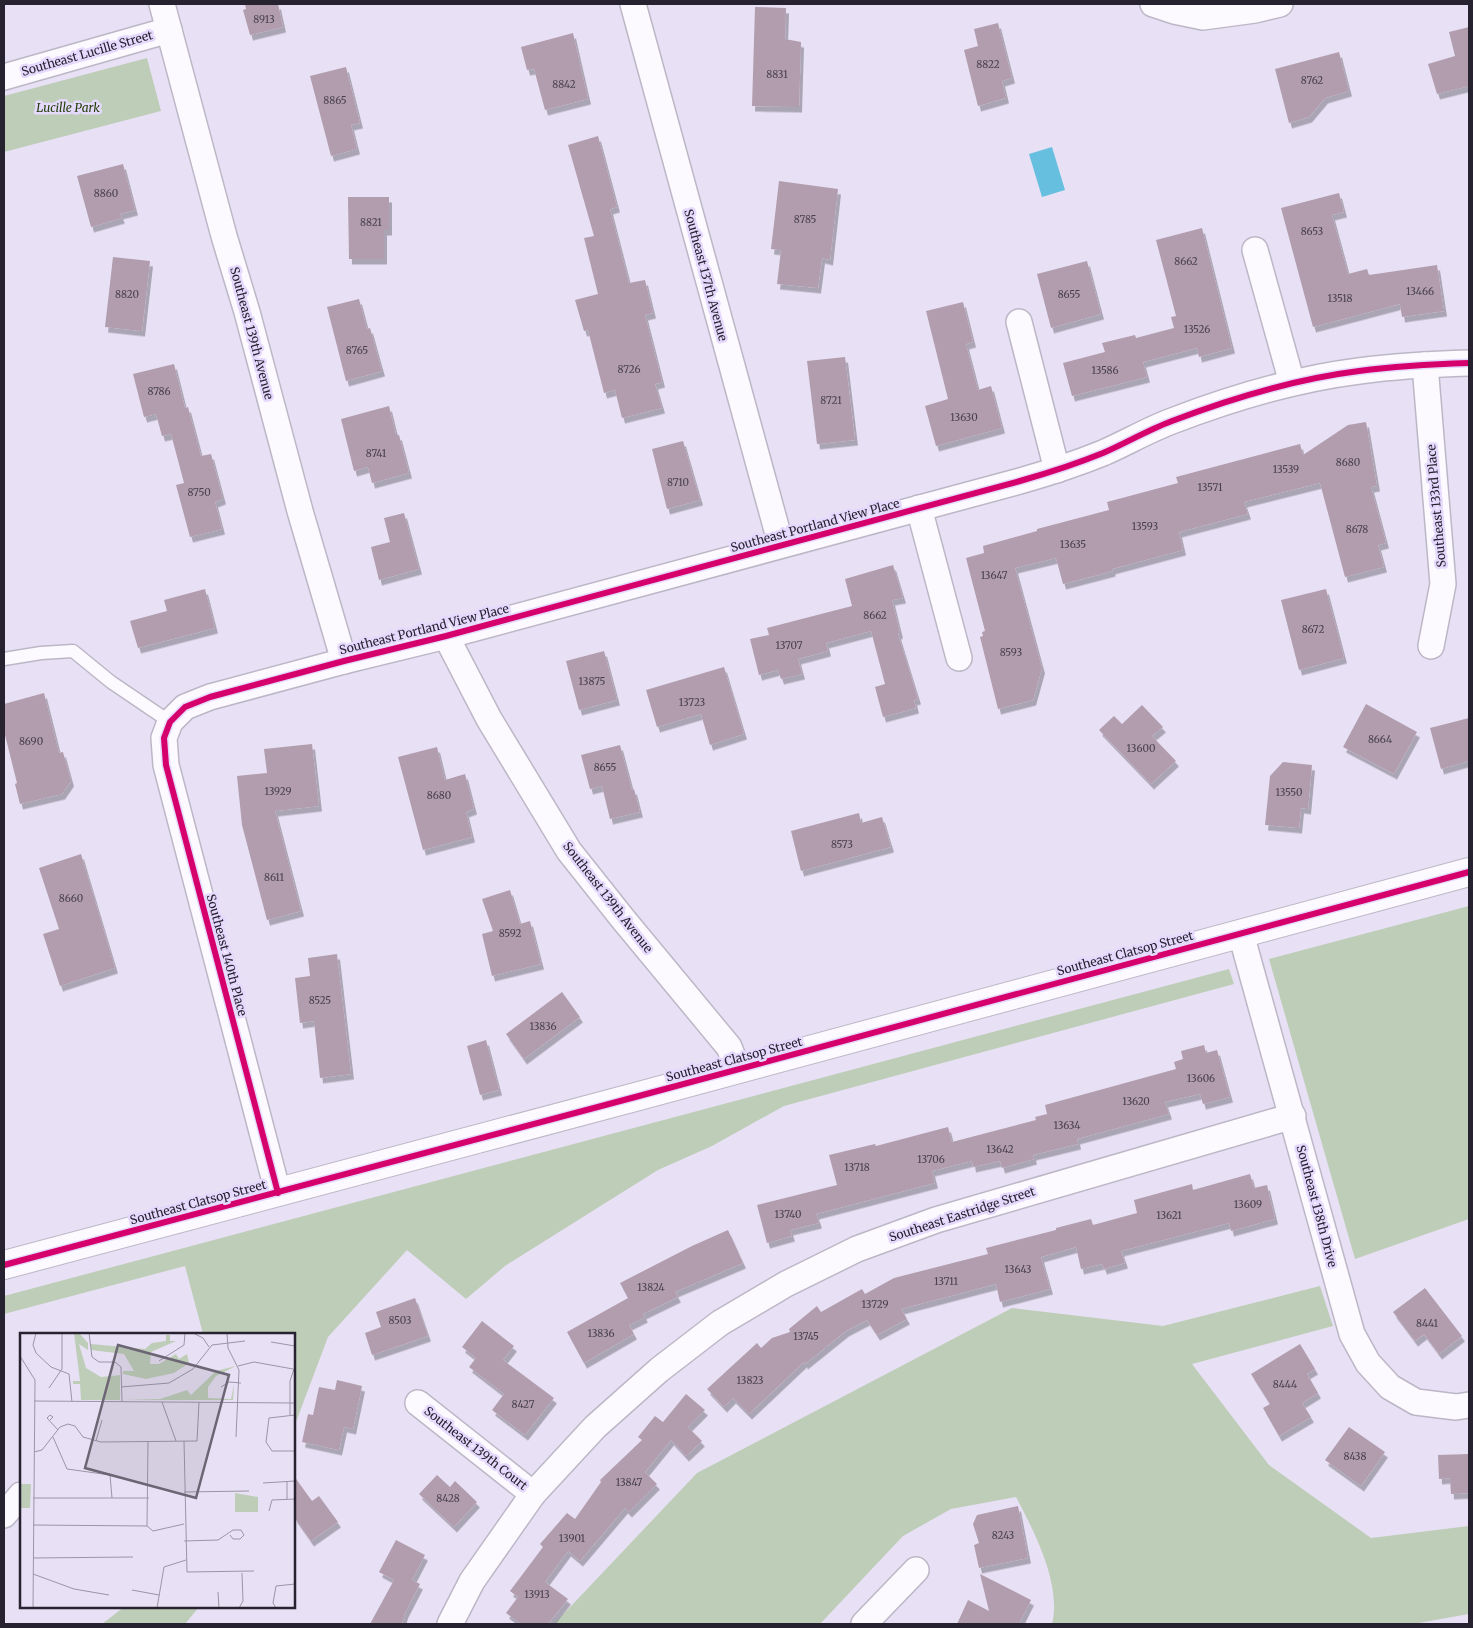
<svg xmlns="http://www.w3.org/2000/svg" width="1473" height="1628" font-family="Merriweather,serif">
  <style>
    .green { fill: #becdb8 }
    .water { fill: #66bfdf }
    .building { fill: #b19dae; filter: url(#shadow) }
    .lines { fill: none; stroke-linecap: round; stroke-linejoin: round }
    .lane-casing { stroke: #bcb7c6; stroke-width: 15 }
    .street-casing { stroke: #bcb7c6; stroke-width: 28 }
    .secondary-casing { stroke: #bcb7c6; stroke-width: 30 }
    .lane { stroke: #fcfafe; stroke-width: 12 }
    .street { stroke: #fcfafe; stroke-width: 25 }
    .secondary { stroke: #fcfafe; stroke-width: 28 }
    .cycleway-casing { stroke: #e5d9fd; stroke-width: 9 }
    .cycleway { stroke: #d6006c; stroke-width: 6 }
    .labels { text-anchor: middle; dominant-baseline: central; stroke-width: 5; stroke-linejoin: round; paint-order: stroke }
    .number-label { font-size: 10px; fill: #4a414f }
    .street-label { font-size: 12px; fill: #27222f; stroke: #e5d9fd }
    .park-label { font-size: 12px; font-style: italic; fill: #203d03; stroke: #e5d9fd }
    .inset-road { fill: none; stroke: #9b95a6; stroke-width: 1 }
    .view { fill: #6b6574; fill-opacity: 0.15; stroke: #6b6574; stroke-width: 2.5 }
    .inset-edge { fill: none; stroke: #27222f; stroke-width: 2.5 }
  </style>
  <defs>
    <filter id="shadow"><feDropShadow dx="3" dy="5.5" stdDeviation="0" flood-color="#0004"/></filter>
  </defs>
  <rect width="100%" height="100%" fill="#e8e1f5"/>
  <g class="green">
    <polygon points="147,58 161,111 4,152 4,96"/>
    <polygon points="1469,906 1469,1219 1355,1259 1269,959"/>
    <polygon points="1229,969 1234,984 784,1106 712,1146 658,1170 505,1266 466,1299 407,1250 328,1337 294,1427 294,1334 203,1334 185,1266 4,1314 4,1296"/>
    <path d="M1320,1286L1333,1326L1192,1364L1269,1465L1371,1538L1469,1526V1614L1413,1624H1052C1062,1585 1034,1531 1016,1497L951,1509L903,1536L820,1624H554L697,1473L1012,1308L1163,1326Z"/>
    <polygon points="124,1607 199,1607 185,1624 102,1624"/>
  </g>
  <polygon class="water" points="1052,147 1065,190 1042,197 1029,154"/>
  <g class="building">
    <polygon points="245,4 278,4 283,27 250,35 243,10 246,9"/>
    <polygon points="755,7 786,8 785,39 801,42 799,107 752,106"/>
    <polygon points="998,23 1012,78 1002,81 1006,98 978,106 964,50 978,46 974,29"/>
    <polygon points="1469,27 1469,86 1437,94 1428,64 1455,56 1449,32"/>
    <polygon points="573,33 588,99 545,110 534,69 527,70 521,47"/>
    <polygon points="1339,52 1349,91 1325,98 1309,117 1289,123 1275,69"/>
    <polygon points="346,67 360,123 351,125 357,149 331,156 310,76"/>
    <polygon points="598,136 617,207 610,209 629,283 645,280 653,313 645,315 662,382 655,384 662,408 622,418 615,390 604,393 588,330 584,331 575,300 598,294 584,238 594,236 568,145"/>
    <polygon points="123,164 135,210 120,214 122,218 91,227 77,176"/>
    <polygon points="779,181 838,189 830,260 822,258 818,288 777,284 781,250 771,249"/>
    <polygon points="1339,193 1344,212 1332,215 1348,274 1367,269 1369,275 1437,265 1444,311 1402,317 1400,304 1313,327 1281,208"/>
    <polygon points="348,197 389,197 389,230 384,230 384,259 349,259"/>
    <polygon points="1202,228 1232,348 1199,357 1197,348 1143,362 1147,377 1072,396 1063,363 1105,352 1102,343 1135,335 1136,338 1174,328 1171,317 1176,316 1156,240"/>
    <polygon points="113,257 150,261 142,331 105,327"/>
    <polygon points="1087,261 1101,314 1051,328 1037,274"/>
    <polygon points="359,299 367,329 370,328 382,371 346,381 327,307"/>
    <polygon points="963,302 973,342 966,344 978,390 991,386 1002,428 936,446 925,406 948,399 926,311"/>
    <polygon points="845,357 855,440 817,444 807,361"/>
    <polygon points="174,364 185,408 188,407 201,456 211,454 223,499 215,502 222,529 190,537 176,485 184,483 171,434 162,436 156,414 144,417 133,374"/>
    <polygon points="389,406 396,435 399,435 409,473 372,483 368,467 354,471 341,419"/>
    <polygon points="1366,422 1377,486 1371,487 1386,543 1378,545 1384,567 1345,577 1320,483 1244,502 1248,514 1179,532 1183,550 1112,569 1113,571 1063,584 1056,558 1015,568 1042,668 1033,700 998,709 980,637 983,636 982,632 985,631 966,558 984,553 983,546 1037,531 1037,529 1109,510 1107,502 1178,483 1176,477 1300,444 1303,455 1348,425"/>
    <polygon points="683,441 700,500 667,509 652,449"/>
    <polygon points="404,513 419,569 379,580 371,547 390,542 384,518"/>
    <polygon points="893,565 903,598 892,600 900,633 898,634 918,699 914,700 916,708 883,717 875,687 885,684 871,631 826,643 828,651 798,659 802,674 781,679 778,670 759,675 750,639 769,635 767,628 852,606 845,579"/>
    <polygon points="205,589 215,628 138,648 130,621 167,611 164,600"/>
    <polygon points="1326,589 1344,658 1299,670 1281,600"/>
    <polygon points="604,651 617,700 579,710 566,661"/>
    <polygon points="724,667 744,734 710,745 701,714 657,727 646,690"/>
    <polygon points="44,693 59,753 63,752 71,781 62,794 20,804 15,784 17,783 4,731 4,704"/>
    <polygon points="1366,704 1417,732 1394,774 1343,747"/>
    <polygon points="1142,705 1163,727 1152,736 1176,761 1151,784 1099,730 1114,716 1122,724"/>
    <polygon points="1469,718 1469,761 1441,769 1430,728"/>
    <polygon points="312,744 319,806 275,811 301,911 267,920 242,825 237,776 267,773 264,749"/>
    <polygon points="620,745 632,790 634,789 640,812 610,819 602,786 590,789 581,755"/>
    <polygon points="437,747 445,780 465,774 474,809 466,812 472,837 423,850 398,757"/>
    <polygon points="1283,762 1312,765 1308,809 1301,808 1299,828 1265,825 1270,776"/>
    <polygon points="859,813 861,823 882,817 891,847 801,871 791,831"/>
    <polygon points="81,854 115,968 60,986 43,934 59,929 39,868"/>
    <polygon points="510,890 520,924 530,921 541,964 492,976 482,934 493,931 482,899"/>
    <polygon points="337,954 351,1074 320,1078 314,1021 300,1023 295,978 310,976 308,958"/>
    <polygon points="562,992 580,1017 524,1059 506,1034"/>
    <polygon points="486,1040 499,1090 480,1095 467,1046"/>
    <polygon points="1204,1045 1206,1053 1217,1050 1230,1097 1203,1104 1200,1094 1165,1102 1169,1114 1077,1139 1078,1144 1033,1155 1034,1159 1002,1168 1000,1161 973,1167 972,1161 932,1171 935,1183 816,1214 819,1223 790,1230 792,1236 767,1243 757,1205 837,1185 829,1155 875,1144 876,1146 948,1127 952,1142 1036,1120 1035,1117 1047,1114 1045,1105 1176,1069 1174,1062 1183,1059 1181,1051"/>
    <polygon points="1250,1174 1254,1188 1267,1185 1275,1219 1231,1231 1229,1223 1121,1251 1125,1263 1104,1269 1102,1264 1081,1269 1076,1247 1041,1257 1050,1289 1000,1302 996,1284 901,1309 907,1319 877,1335 867,1320 846,1331 805,1364 804,1362 749,1414 733,1398 724,1407 707,1389 757,1343 761,1348 772,1338 790,1332 789,1329 817,1306 821,1312 862,1289 865,1294 894,1278 988,1254 986,1248 1056,1230 1056,1228 1091,1219 1093,1225 1137,1213 1134,1200 1192,1184 1193,1190"/>
    <polygon points="728,1230 743,1263 675,1292 678,1297 643,1314 645,1317 629,1325 634,1334 584,1363 567,1332 628,1298 620,1283 692,1246"/>
    <polygon points="1425,1288 1462,1336 1439,1354 1424,1334 1415,1341 1393,1312"/>
    <polygon points="415,1298 428,1336 372,1355 365,1333 381,1327 376,1312"/>
    <polygon points="482,1321 514,1346 503,1360 554,1398 525,1435 492,1410 504,1394 469,1367 476,1358 462,1347"/>
    <polygon points="1300,1344 1315,1369 1307,1374 1318,1393 1302,1403 1311,1417 1279,1436 1263,1408 1270,1404 1251,1374"/>
    <polygon points="337,1380 362,1386 353,1429 344,1427 339,1450 302,1442 308,1414 313,1415 319,1387 335,1390"/>
    <polygon points="686,1394 705,1410 688,1427 702,1441 686,1456 671,1440 645,1472 657,1484 629,1512 625,1508 580,1561 568,1551 545,1582 568,1599 548,1624 521,1624 506,1613 518,1597 510,1591 543,1547 540,1544 567,1513 575,1519 601,1482 600,1480 642,1440 638,1437 655,1416 663,1422"/>
    <polygon points="1349,1427 1385,1452 1361,1486 1325,1460"/>
    <polygon points="1469,1454 1469,1493 1451,1494 1450,1478 1439,1479 1438,1455"/>
    <polygon points="437,1475 450,1487 455,1481 477,1502 454,1527 419,1494"/>
    <polygon points="294,1476 312,1501 319,1496 338,1522 311,1541 294,1517"/>
    <polygon points="1018,1506 1028,1558 979,1568 974,1545 979,1543 973,1524 977,1515"/>
    <polygon points="396,1540 425,1555 412,1580 420,1584 405,1613 402,1624 370,1624 394,1580 379,1572"/>
    <polygon points="980,1574 1031,1600 1019,1624 957,1624 968,1600 989,1611"/>
  </g>
  <g class="lines">
    <defs>
      <polyline id="lane" points="4,659 41,653 73,651 111,682 170,722"/>
      <g id="street">
        <polyline points="162,4 224,236 247,312 300,511 344,661"/>
        <polyline points="633,4 781,545"/>
        <polyline points="1153,4 1174,11 1203,17 1255,10 1280,4"/>
        <polyline points="4,77 169,30"/>
        <polyline points="1255,250 1292,383"/>
        <polyline points="1019,322 1057,470"/>
        <polyline points="1425,365 1443,584 1431,646"/>
        <polyline points="919,508 959,658"/>
        <polyline points="446,636 489,719 569,851 623,919 729,1047 738,1070"/>
        <polyline points="1241,934 1352,1334 1368,1363 1390,1387 1416,1402 1456,1407 1469,1405"/>
        <path d="M278,1193L166,765L164,738L170,722L185,707L210,697L344,661L446,636L1020,481C1048,473 1076,464 1103,453C1126,443 1148,430 1172,421C1232,398 1295,379 1359,371C1396,366 1433,364 1469,363"/>
        <polyline points="418,1403 533,1494"/>
        <polyline points="4,1515 21,1495"/>
        <polyline points="450,1624 472,1581 533,1494 595,1427 659,1370 720,1323 786,1284 857,1249 936,1220 1293,1116"/>
        <polyline points="864,1624 916,1570"/>
      </g>
      <path id="secondary" d="M4,1265C493,1137 981,1003 1469,872"/>
    </defs>
    <use href="#lane" class="lane-casing"/>
    <use href="#street" class="street-casing"/>
    <use href="#secondary" class="secondary-casing"/>
    <use href="#lane" class="lane"/>
    <use href="#street" class="street"/>
    <use href="#secondary" class="secondary"/>
    <defs>
      <g id="cycleway">
        <path d="M278,1193L166,765L164,738L170,722L185,707L210,697L344,661L446,636L1020,481C1048,473 1076,464 1103,453C1126,443 1148,430 1172,421C1232,398 1295,379 1359,371C1396,366 1433,364 1469,363"/>
        <path d="M4,1265C493,1137 981,1003 1469,872"/>
      </g>
    </defs>
    <use href="#cycleway" class="cycleway-casing"/>
    <use href="#cycleway" class="cycleway"/>
  </g>
  <g class="labels">
    <g class="number-label">
      <text x="264" y="19">8913</text>
      <text x="988" y="64">8822</text>
      <text x="777" y="74">8831</text>
      <text x="1312" y="80">8762</text>
      <text x="564" y="84">8842</text>
      <text x="335" y="100">8865</text>
      <text x="106" y="193">8860</text>
      <text x="805" y="219">8785</text>
      <text x="371" y="222">8821</text>
      <text x="1312" y="231">8653</text>
      <text x="1186" y="261">8662</text>
      <text x="1420" y="291">13466</text>
      <text x="127" y="294">8820</text>
      <text x="1069" y="294">8655</text>
      <text x="1340" y="298">13518</text>
      <text x="1197" y="329">13526</text>
      <text x="357" y="350">8765</text>
      <text x="629" y="369">8726</text>
      <text x="1105" y="370">13586</text>
      <text x="159" y="391">8786</text>
      <text x="831" y="400">8721</text>
      <text x="964" y="417">13630</text>
      <text x="376" y="453">8741</text>
      <text x="1348" y="462">8680</text>
      <text x="1286" y="469">13539</text>
      <text x="678" y="482">8710</text>
      <text x="1210" y="487">13571</text>
      <text x="199" y="492">8750</text>
      <text x="1145" y="526">13593</text>
      <text x="1357" y="529">8678</text>
      <text x="1073" y="544">13635</text>
      <text x="994" y="575">13647</text>
      <text x="875" y="615">8662</text>
      <text x="1313" y="629">8672</text>
      <text x="789" y="645">13707</text>
      <text x="1011" y="652">8593</text>
      <text x="592" y="681">13875</text>
      <text x="692" y="702">13723</text>
      <text x="1380" y="739">8664</text>
      <text x="31" y="741">8690</text>
      <text x="1141" y="748">13600</text>
      <text x="605" y="767">8655</text>
      <text x="278" y="791">13929</text>
      <text x="1289" y="792">13550</text>
      <text x="439" y="795">8680</text>
      <text x="842" y="844">8573</text>
      <text x="274" y="877">8611</text>
      <text x="71" y="898">8660</text>
      <text x="510" y="933">8592</text>
      <text x="320" y="1000">8525</text>
      <text x="543" y="1026">13836</text>
      <text x="1201" y="1078">13606</text>
      <text x="1136" y="1101">13620</text>
      <text x="1067" y="1125">13634</text>
      <text x="1000" y="1149">13642</text>
      <text x="931" y="1159">13706</text>
      <text x="857" y="1167">13718</text>
      <text x="1248" y="1204">13609</text>
      <text x="788" y="1214">13740</text>
      <text x="1169" y="1215">13621</text>
      <text x="1018" y="1269">13643</text>
      <text x="946" y="1281">13711</text>
      <text x="651" y="1287">13824</text>
      <text x="875" y="1304">13729</text>
      <text x="400" y="1320">8503</text>
      <text x="1427" y="1323">8441</text>
      <text x="601" y="1333">13836</text>
      <text x="806" y="1336">13745</text>
      <text x="750" y="1380">13823</text>
      <text x="1285" y="1384">8444</text>
      <text x="523" y="1404">8427</text>
      <text x="1355" y="1456">8438</text>
      <text x="629" y="1482">13847</text>
      <text x="448" y="1498">8428</text>
      <text x="1003" y="1535">8243</text>
      <text x="572" y="1538">13901</text>
      <text x="537" y="1594">13913</text>
    </g>
    <g class="street-label">
      <text transform="translate(87 53) rotate(-16)">Southeast Lucille Street</text>
      <text transform="translate(706 275) rotate(75)">Southeast 137th Avenue</text>
      <text transform="translate(252 333) rotate(75)">Southeast 139th Avenue</text>
      <text transform="translate(1436 506) rotate(-95)">Southeast 133rd Place</text>
      <text transform="translate(815 525) rotate(-15)">Southeast Portland View Place</text>
      <text transform="translate(424 629) rotate(-14)">Southeast Portland View Place</text>
      <text transform="translate(608 897) rotate(52)">Southeast 139th Avenue</text>
      <text transform="translate(1125 953) rotate(-15)">Southeast Clatsop Street</text>
      <text transform="translate(227 955) rotate(75)">Southeast 140th Place</text>
      <text transform="translate(734 1059) rotate(-15)">Southeast Clatsop Street</text>
      <text transform="translate(198 1202) rotate(-15)">Southeast Clatsop Street</text>
      <text transform="translate(1317 1206) rotate(75)">Southeast 138th Drive</text>
      <text transform="translate(962 1214) rotate(-18)">Southeast Eastridge Street</text>
      <text transform="translate(476 1448) rotate(38)">Southeast 139th Court</text>
    </g>
    <g class="park-label">
      <text x="68" y="107">Lucille Park</text>
    </g>
  </g>
  <g transform="translate(20 1333)">
    <rect width="275" height="275" fill="#e8e1f5"/>
    <path d="M54,0H59L68,10V17L59,11L66,35L81,44L100,42V67H61L60,51H53V48H60ZM146,2H150V8H156L131,19L130,31H139L156,21L159,26L167,21L169,30L154,40L126,46L103,41V38H114L104,21L71,17V11L125,16L132,10L146,8ZM216,33L196,43L188,54V65L211,66L214,51L213,67H103L140,66L167,57L171,62L196,38ZM0,151H11L10,175H0ZM215,160L238,164V179H215Z" fill="#becdb8"/>
    <path class="inset-road" d="M16,0L13,12L16,20L31,34L49,41L52,69M69,0L72,24L79,29H95L101,34L102,69M69,0H137M173,0L183,5L189,14M207,0L208,15L219,37L216,104M251,9L275,13M0,23L15,47L13,275M139,28L164,12L165,0M218,33L234,29L273,36M101,54L149,50L173,36L192,12L225,8M201,54L209,49L221,50M29,55L42,36V0M14,68L275,70M142,69L156,108M270,82V48L275,33M275,82L249,85L246,109L252,118H275M30,87L33,84L30,82L27,85L38,97M33,104L47,136L90,142L92,165M76,108L82,87M164,108L167,239L234,238M14,119L22,117L40,94L48,91L55,93L63,104L81,109L177,108L179,69M243,150L275,148M164,159L229,158M13,165H129M267,166V148M249,178L252,167L275,166M13,192L127,193L133,198L164,191M127,193L128,108M164,208L198,207L213,197H221L224,202L220,206H213L210,202M13,225L113,224M13,241L54,256L89,262M112,257L139,262M198,259L199,275M137,275L144,234L166,227M219,275L223,268L222,240M256,275L253,270L256,253L275,251"/>
    <path class="view" d="M98,12L209,42L176,165L65,135Z"/>
    <rect width="275" height="275" class="inset-edge"/>
  </g>
  <rect width="1473" height="1628" fill="none" stroke="#27222f" stroke-width="10"/>
</svg>
